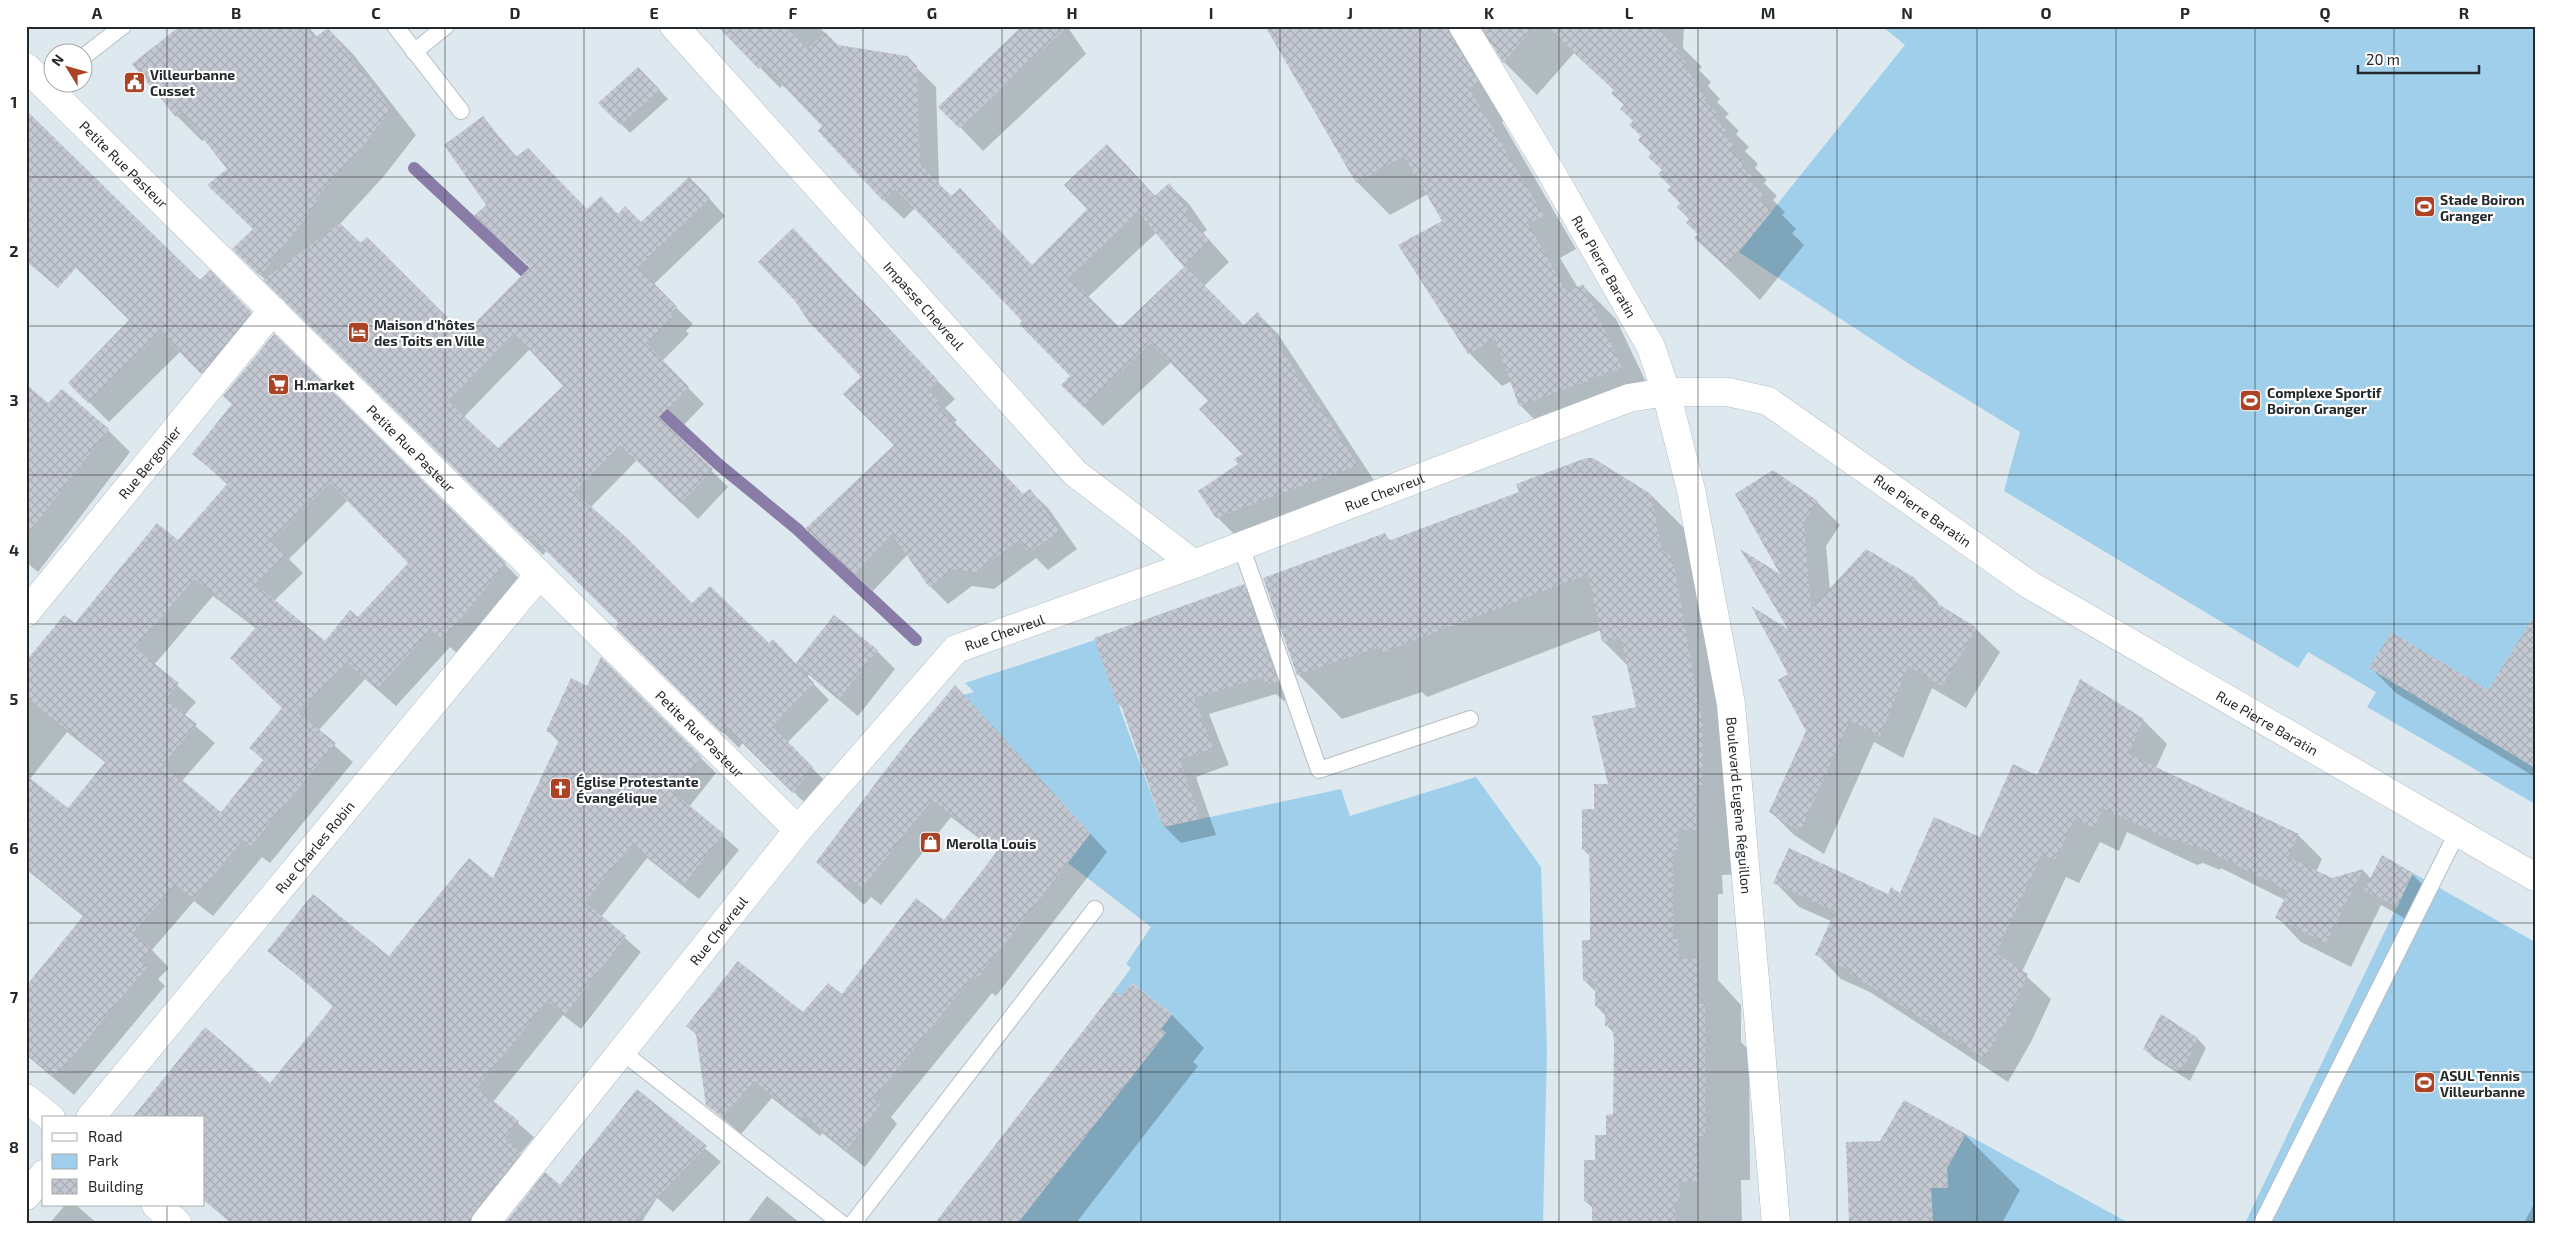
<svg xmlns="http://www.w3.org/2000/svg" width="2561" height="1249" font-family="'Exo 2',sans-serif">
  <style>
    .green { fill: #9fcfea }
    .shadow { fill: #0003; fill-rule: evenodd }
    .lines { fill: none; stroke-linecap: round; stroke-linejoin: round }
    .stream { stroke: #897da8; stroke-width: 12 }
    .building { fill: url(#building-cross-hatch); fill-rule: evenodd }
    .service-casing { stroke: #b4bec4; stroke-width: 18 }
    .minor-casing { stroke: #b4bec4; stroke-width: 29 }
    .service { stroke: #fff; stroke-width: 16 }
    .minor { stroke: #fff; stroke-width: 28 }
    .grid { fill: none; stroke: #25292b; stroke-width: 1; stroke-opacity: 0.55 }
    .labels { text-anchor: middle; dominant-baseline: central; stroke-width: 4.5; stroke-linejoin: round; paint-order: stroke }
    .poi-label { font-size: 14px; font-weight: bold; fill: #25292b; stroke: #fff; text-anchor: start }
    .street-label { font-size: 14px; fill: #25292b; stroke: #fff }
    .neatline { fill: none; stroke: #25292b; stroke-width: 2 }
    .grid-label { font-size: 16px; text-anchor: middle; font-weight: bold; fill: #25292b }
  </style>
  <defs>
    <pattern id="building-cross-hatch" width="8" height="8" patternUnits="userSpaceOnUse" patternTransform="scale(1.25)"><rect width="8" height="8" fill="#c4c8d2"/><path d="M0 0l8 8M0 8l8-8" fill="none" stroke="#a8acb4"/></pattern>
  </defs>
  <rect width="100%" height="100%" fill="#dee9ef"/>
  <g class="green">
    <polygon points="1882,26 2535,26 2535,804 2367,707 2376,692 2308,652 2298,668 2004,491 2020,432 1914,367 1739,252 1905,45"/>
    <polygon points="1095,640 1163,827 1341,789 1350,816 1476,777 1541,867 1547,1051 1543,1223 1018,1223 1172,1014 1132,983 1121,996 1114,991 1131,968 1126,964 1151,927 1068,863 1090,833 963,695 974,692 965,683"/>
    <polygon points="2413,873 2535,942 2535,1223 2245,1223"/>
    <polygon points="1966,1134 2129,1223 1933,1223 1931,1188 1948,1188 1947,1168"/>
  </g>
  <g class="shadow">
    <path d="M182,26H308L317,37L328,29L353,54L416,135L384,176L340,224L464,336L531,268L488,205L483,118L517,157L587,211L619,215L641,224L706,195L725,216L653,285L693,324L686,331L689,334L662,361L704,404L675,434L728,487L698,519L637,460L590,508L692,605L769,645L796,664L834,617L877,651L895,669L858,716L809,675L807,677L829,700L787,743L829,785L810,808L743,742L739,748L617,627L620,622L547,550L543,555L234,249L254,230L229,169L205,139L202,141L177,116ZM530,349L565,386L498,450L464,417Z"/>
    <path d="M720,26H822L820,28L838,47L906,57L936,87L939,185L1032,266L1089,209L1126,165L1156,197L1169,185L1189,204L1207,230L1203,233L1229,262L1204,286L1244,327L1258,314L1278,334L1377,485L1237,537L1217,517L1244,454L1210,401L1171,362L1103,426L1063,385L1072,376L1024,321L915,208L904,219L884,200L824,126L784,84L780,88ZM1157,232L1186,267L1120,330L1088,297Z"/>
    <polygon points="1067,26 1086,54 983,151 960,127"/>
    <polygon points="1266,26 1684,26 1683,48 1702,67 1699,70 1711,82 1708,86 1720,99 1717,102 1729,114 1725,117 1739,131 1736,134 1749,147 1745,151 1758,164 1755,168 1767,180 1764,183 1777,196 1773,200 1785,212 1782,215 1796,229 1792,233 1804,245 1760,300 1696,238 1700,234 1625,105 1615,91 1574,53 1537,95 1504,62 1493,44 1488,46 1511,117 1502,122 1576,249 1560,258 1578,288 1583,286 1616,319 1655,401 1553,438 1520,405 1512,381 1502,386 1469,353 1444,221 1428,194 1390,215 1357,182"/>
    <polygon points="638,68 668,99 630,133 600,103"/>
    <polygon points="811,248 955,399 945,408 957,420 954,423 1023,496 1030,491 1048,508 1077,549 1048,570 1036,558 994,589 972,586 948,604 930,586 908,554 873,591 825,547 896,445 863,377"/>
    <polygon points="210,272 271,333 222,392 181,351 109,422 70,383"/>
    <path d="M274,336L523,582L461,657L450,647L396,706L365,679L318,731L353,762L270,863L262,857L213,916L194,901L152,950L169,968L158,979L165,986L74,1095L26,1055V983L29,985L84,917L26,869V664L178,542L228,485L194,454L233,404ZM348,500L410,563L358,619L325,642L274,601L303,573L289,559ZM213,596L257,629L283,708L251,748L264,761L221,814L182,781L215,743L184,716L196,702L154,665ZM67,732L106,763L68,809L30,779Z"/>
    <polygon points="26,389 48,405 108,430 130,452 38,572 26,562"/>
    <polygon points="1593,459 1652,496 1697,541 1740,874 1722,875 1723,894 1718,894 1718,980 1741,1005 1741,1042 1749,1050 1750,1180 1741,1180 1742,1223 1593,1223 1593,1208 1585,1201 1597,1162 1614,1115 1615,1034 1606,1025 1606,1016 1596,1006 1596,992 1584,980 1591,941 1590,856 1584,850 1638,708 1629,667 1603,641 1601,630 1427,697 1422,692 1342,719 1298,674 1384,534 1391,541 1520,493"/>
    <polygon points="1737,494 1817,502 1840,525 1826,546 1830,590 1866,551 1915,579 1938,602 1937,604 1976,629 2000,652 1966,708 1932,688 1903,758 1874,742 1824,854 1794,835 1771,812 1807,731 1790,675 1792,633 1784,577"/>
    <polygon points="1243,586 1260,602 1293,698 1284,701 1276,694 1209,714 1229,765 1196,777 1216,835 1181,843 1164,826 1124,710 1120,705"/>
    <polygon points="2535,616 2535,777 2396,693 2371,668 2489,692"/>
    <polygon points="601,659 716,773 689,807 739,850 699,899 647,858 601,917 641,952 581,1029 563,1015 493,1102 534,1137 520,1154 535,1169 492,1223 231,1223 204,1200 204,1118 270,1085 334,1007 269,950 390,958 494,880 560,743 548,731 588,688"/>
    <polygon points="973,705 1107,852 996,996 992,993 891,1117 897,1124 865,1167 822,1133 820,1136 772,1098 741,1134 708,1105 697,1036 688,1026 803,1014 843,996 945,922 998,853 951,817 881,905 871,897 864,905 817,862"/>
    <polygon points="2143,720 2167,744 2156,768 2298,835 2322,859 2316,872 2332,880 2363,870 2371,879 2412,874 2430,892 2415,924 2381,905 2351,967 2301,942 2277,917 2285,900 2221,868 2220,870 2203,863 2197,865 2127,832 2119,851 2100,842 2079,883 2066,877 2022,972 2051,999 2031,1042 2008,1082 1870,992 1841,979 1817,954 1831,921 1799,907 1775,882 1889,895 1900,895 1981,839 2038,777"/>
    <polygon points="1132,985 1172,1015 1204,1048 1193,1062 1198,1066 1076,1223 937,1223"/>
    <polygon points="2162,1016 2198,1039 2206,1048 2190,1081 2154,1058 2145,1049"/>
    <polygon points="637,1090 721,1162 673,1212 657,1198 641,1223 507,1223 561,1187"/>
    <polygon points="1905,1102 1965,1135 2020,1190 2002,1223 1850,1223 1881,1142"/>
    <polygon points="767,1196 800,1223 747,1223"/>
    <polygon points="2535,1202 2535,1223 2524,1223"/>
    <polygon points="65,1205 76,1205 97,1223 50,1223"/>
  </g>
  <g class="lines">
    <g class="stream">
      <polyline points="414,168 538,284"/>
      <polyline points="650,401 718,464 797,529 916,640"/>
    </g>
  </g>
  <g class="building">
    <polygon points="180,26 304,26 314,38 328,28 391,109 359,151 315,199 318,202 260,276 232,249 253,229 207,185 227,169 182,112 176,117 132,64"/>
    <polygon points="717,26 785,26 807,49 825,32 838,45 907,56 917,66 920,164 951,196 960,188 1032,265 1087,209 1064,185 1107,144 1155,196 1147,203 1169,183 1188,209 1185,213 1210,241 1184,267 1138,212 1069,277 1120,328 1185,266 1244,325 1258,312 1316,404 1318,403 1358,465 1216,518 1198,491 1238,464 1234,459 1242,454 1199,409 1208,401 1151,343 1083,407 1061,385 1070,376 1019,324 1022,321 939,234 895,189 883,201 818,131 822,126 763,65 759,69"/>
    <polygon points="1022,26 1067,26 959,128 938,107"/>
    <polygon points="1265,26 1447,26 1450,34 1479,83 1469,88 1544,216 1528,224 1567,292 1583,284 1622,368 1519,406 1495,339 1468,354 1398,245 1442,221 1404,156 1356,183"/>
    <polygon points="1481,26 1535,26 1503,63"/>
    <polygon points="1547,26 1655,26 1679,48 1675,52 1688,64 1684,68 1696,80 1693,84 1707,97 1704,101 1717,113 1713,117 1726,130 1722,134 1735,146 1731,150 1744,162 1741,166 1753,177 1749,181 1763,194 1759,199 1772,211 1726,267 1694,238 1698,234 1686,223 1689,219 1677,207 1680,203 1667,190 1671,187 1658,174 1662,170 1648,157 1651,153 1638,140 1641,136 1629,125 1633,121 1620,109 1624,105 1611,93 1614,90"/>
    <polygon points="638,67 660,90 620,125 598,103"/>
    <polygon points="26,110 200,280 210,270 251,312 201,374 160,332 88,403 68,383 129,320 76,268 58,288 26,261"/>
    <path d="M483,116L515,157L528,148L587,209L601,196L618,214L625,206L641,222L689,177L710,198L638,267L677,307L670,314L673,317L647,344L689,387L659,417L713,469L681,503L620,445L574,492L625,536L692,603L710,586L769,643L773,639L814,683L772,726L813,767L793,793L726,727L722,733L616,628L618,622L530,535L526,539L263,280L340,223L360,243L367,237L464,334L530,267L474,216L486,205L444,145ZM514,333L563,386L498,448L448,401Z"/>
    <polygon points="793,228 938,380 928,390 940,402 937,404 1023,494 1030,489 1060,531 1029,553 1019,540 976,572 954,569 929,587 892,534 854,574 805,529 894,445 843,394 861,377 809,322 795,301 758,262"/>
    <path d="M274,334L506,563L443,640L431,630L377,689L347,662L299,714L336,743L251,846L243,840L194,899L176,884L133,933L152,949L140,962L147,967L55,1078L26,1053V986L84,915L26,868V775L68,808L106,761L26,697V661L64,615L75,623L157,523L178,540L228,483L192,454L232,404L223,396ZM330,483L408,563L358,617L350,610L325,641L255,584L286,555L271,541ZM194,579L257,626L230,658L282,708L249,748L264,759L221,812L163,764L197,724L165,700L179,683L135,648Z"/>
    <polygon points="26,384 48,403 62,389 109,429 26,536"/>
    <polygon points="1586,458 1593,458 1651,494 1662,550 1671,556 1675,570 1703,727 1703,785 1696,785 1696,830 1678,830 1678,850 1673,850 1673,939 1679,939 1679,959 1697,959 1697,1004 1705,1004 1705,1136 1697,1136 1698,1181 1679,1182 1680,1201 1675,1201 1675,1221 1670,1223 1592,1223 1592,1202 1584,1201 1584,1160 1595,1160 1595,1135 1606,1135 1606,1115 1613,1114 1614,1046 1613,1026 1605,1026 1605,1006 1595,1006 1595,981 1583,981 1582,940 1590,940 1590,895 1589,850 1582,850 1582,809 1594,809 1594,784 1608,784 1592,716 1636,707 1621,638 1602,642 1588,574 1381,653 1379,647 1297,675 1263,578 1385,533 1388,541 1519,492 1516,484"/>
    <polygon points="1773,470 1818,501 1804,522 1811,609 1866,549 1915,578 1911,587 1977,628 1942,686 1908,666 1880,736 1850,720 1800,832 1769,812 1806,731 1778,680 1788,674 1751,606 1788,629 1740,549 1780,574 1735,494"/>
    <polygon points="1244,584 1278,682 1266,685 1263,677 1194,698 1213,748 1180,760 1200,819 1163,827 1121,705 1118,706 1094,638"/>
    <polygon points="2535,614 2535,768 2369,668 2391,632 2488,690"/>
    <polygon points="834,615 878,650 839,699 796,663"/>
    <polygon points="601,657 702,757 673,792 724,834 683,885 632,844 585,902 626,936 565,1015 547,1001 477,1088 519,1121 505,1139 521,1153 473,1213 470,1223 232,1223 204,1199 204,1118 132,1118 205,1027 270,1083 334,1005 267,951 313,894 389,956 469,858 493,878 560,738 546,731 571,678 587,686"/>
    <polygon points="2080,679 2144,719 2128,754 2299,834 2288,857 2332,878 2363,869 2326,943 2275,918 2288,891 2196,845 2195,847 2178,839 2172,841 2103,808 2094,828 2075,818 2055,860 2042,854 1996,953 2028,974 2008,1018 1984,1058 1848,972 1849,970 1815,955 1835,911 1773,883 1789,848 1888,894 1891,887 1900,893 1934,817 1980,837 2013,764 2037,775"/>
    <polygon points="955,685 1090,834 977,979 973,976 873,1099 880,1105 847,1150 804,1116 802,1119 754,1081 722,1117 706,1105 696,1034 686,1026 738,961 803,1012 828,983 842,994 916,898 944,920 998,850 932,800 862,888 852,880 845,888 816,862 897,755"/>
    <polygon points="2382,855 2413,873 2397,907 2364,890"/>
    <polygon points="1131,983 1172,1014 1161,1029 1166,1033 1018,1223 935,1223 1114,991 1121,996"/>
    <polygon points="2161,1014 2198,1038 2181,1073 2143,1049"/>
    <polygon points="637,1089 707,1146 632,1223 505,1223 545,1172 560,1185"/>
    <polygon points="1904,1100 1966,1134 1947,1168 1948,1188 1931,1188 1933,1223 1849,1223 1846,1142 1880,1141"/>
  </g>
  <g class="lines">
    <defs>
      <g id="service">
        <polyline points="395,26 461,111"/>
        <polyline points="414,52 446,26"/>
        <polyline points="82,58 123,26"/>
        <polyline points="1241,546 1319,770 1470,719"/>
        <polyline points="621,1051 841,1223"/>
        <polyline points="853,1223 1095,909"/>
        <polyline points="2262,1223 2457,833"/>
      </g>
      <g id="minor">
        <path id="s1" d="M674,26L1075,473L1194,564"/>
        <path id="s2" d="M1463,26L1551,172L1651,347L1666,392L1691,490L1731,704L1776,1223"/>
        <path id="s3" d="M26,67L798,830"/>
        <path id="s4" d="M26,613L273,310"/>
        <polyline points="26,1098 51,1118"/>
        <path id="s5" d="M90,1118L539,575"/>
        <polyline points="26,1196 44,1174"/>
        <polyline points="156,1205 177,1223"/>
        <path id="s6" d="M485,1223L798,830L956,649L1194,564L1629,398L1666,392H1728L1768,401L2030,585L2535,877"/>
      </g>
    </defs>
    <use href="#service" class="service-casing"/>
    <use href="#minor" class="minor-casing"/>
    <use href="#service" class="service"/>
    <use href="#minor" class="minor"/>
  </g>
  <path class="grid" d="M167,26V1118M306,26V1223M445,26V1223M584,26V1223M724,26V1223M863,26V1223M1002,26V1223M1141,26V1223M1280,26V1223M1420,26V1223M1559,26V1223M1698,26V1223M1837,26V1223M1977,26V1223M2116,26V1223M2255,26V1223M2394,26V1223M26,177H2535M26,326H2535M26,475H2535M26,624H2535M26,774H2535M26,923H2535M26,1072H2535M167,1205V1223"/>
  <defs>
    <symbol id="civic-square" viewBox="-11 -11 22 22"><rect x="-9" y="-9" width="18" height="18" rx="4" fill="#ac4325" stroke="#fff"/><path d="M-.6-6.5H3V-4.5H.6V-3L4-1V1h2V6H-6V1h2V-1L-.6-3ZM-1.2 2.5V6h2.4V2.5Z" fill="#fff"/></symbol>
    <symbol id="stadium-square" viewBox="-11 -11 22 22"><rect x="-9" y="-9" width="18" height="18" rx="4" fill="#ac4325" stroke="#fff"/><path d="M0-5a6.5 5 0 1 0 0 10a6.5 5 0 1 0 0-10ZM-3.5-1.8h7v3.6h-7Z" fill="#fff"/></symbol>
    <symbol id="hotel-square" viewBox="-11 -11 22 22"><rect x="-9" y="-9" width="18" height="18" rx="4" fill="#ac4325" stroke="#fff"/><path d="M-6-4.5h1.5V1H6V5H4.5V3h-9V5H-6ZM-4 0a1.8 1.8 0 1 1 3.6 0ZM.5 0V-2.5h3Q6-2.5 6 0Z" fill="#fff"/></symbol>
    <symbol id="supermarket-square" viewBox="-11 -11 22 22"><rect x="-9" y="-9" width="18" height="18" rx="4" fill="#ac4325" stroke="#fff"/><path d="M-6-5.5h2.5l.6 2H6L4.5 2H-2.5L-4.4-4H-6ZM-1.5 3.2a1.3 1.3 0 1 0 .1 0ZM3 3.2a1.3 1.3 0 1 0 .1 0Z" fill="#fff"/></symbol>
    <symbol id="church-square" viewBox="-11 -11 22 22"><rect x="-9" y="-9" width="18" height="18" rx="4" fill="#ac4325" stroke="#fff"/><path d="M-1.2-6h2.4v3.5h3.3v2.4h-3.3V6h-2.4V-.1h-3.3v-2.4h3.3Z" fill="#fff"/></symbol>
    <symbol id="shop-square" viewBox="-11 -11 22 22"><rect x="-9" y="-9" width="18" height="18" rx="4" fill="#ac4325" stroke="#fff"/><path d="M-5-2.5h2.3a2.7 3.5 0 0 1 5.4 0H5L5.5 6h-11ZM-1.5-2.5h3a1.5 2.3 0 0 0-3 0Z" fill="#fff"/></symbol>
  </defs>
  <g fill-rule="evenodd">
    <use href="#civic-square" x="122" y="70" width="25" height="25"/>
    <use href="#stadium-square" x="2412" y="194" width="25" height="25"/>
    <use href="#hotel-square" x="346" y="320" width="25" height="25"/>
    <use href="#supermarket-square" x="266" y="372" width="25" height="25"/>
    <use href="#stadium-square" x="2238" y="388" width="25" height="25"/>
    <use href="#church-square" x="548" y="776" width="25" height="25"/>
    <use href="#shop-square" x="918" y="830" width="25" height="25"/>
    <use href="#stadium-square" x="2412" y="1070" width="25" height="25"/>
  </g>
  <g class="labels">
    <g class="poi-label">
      <text x="150" y="74">Villeurbanne<tspan x="150" dy="16">Cusset</tspan></text>
      <text x="2440" y="199">Stade Boiron<tspan x="2440" dy="16">Granger</tspan></text>
      <text x="374" y="324">Maison d'hôtes<tspan x="374" dy="16">des Toits en Ville</tspan></text>
      <text x="294" y="384">H.market</text>
      <text x="2267" y="392">Complexe Sportif<tspan x="2267" dy="16">Boiron Granger</tspan></text>
      <text x="576" y="781">Église Protestante<tspan x="576" dy="16">Évangélique</tspan></text>
      <text x="946" y="843">Merolla Louis</text>
      <text x="2440" y="1075">ASUL Tennis<tspan x="2440" dy="16">Villeurbanne</tspan></text>
    </g>
    <g class="street-label">
      <text stroke="none"><textPath href="#s3" startOffset="138">Petite Rue Pasteur</textPath></text>
      <text stroke="none"><textPath href="#s2" startOffset="279">Rue Pierre Baratin</textPath></text>
      <text stroke="none"><textPath href="#s1" startOffset="375">Impasse Chevreul</textPath></text>
      <text stroke="none"><textPath href="#s3" startOffset="542">Petite Rue Pasteur</textPath></text>
      <text stroke="none"><textPath href="#s4" startOffset="195">Rue Bergonier</textPath></text>
      <text stroke="none"><textPath href="#s6" startOffset="1199">Rue Chevreul</textPath></text>
      <text stroke="none"><textPath href="#s6" startOffset="1791">Rue Pierre Baratin</textPath></text>
      <text stroke="none"><textPath href="#s6" startOffset="794">Rue Chevreul</textPath></text>
      <text stroke="none"><textPath href="#s6" startOffset="2196">Rue Pierre Baratin</textPath></text>
      <text stroke="none"><textPath href="#s3" startOffset="948">Petite Rue Pasteur</textPath></text>
      <text stroke="none"><textPath href="#s2" startOffset="840">Boulevard Eugène Réguillon</textPath></text>
      <text stroke="none"><textPath href="#s5" startOffset="352">Rue Charles Robin</textPath></text>
      <text stroke="none"><textPath href="#s6" startOffset="374">Rue Chevreul</textPath></text>
    </g>
  </g>
  <rect width="2561" height="1249" fill="none" stroke="#ffffff" stroke-width="55"/>
  <rect x="42" y="1116" width="162" height="90" fill="#ffffff" stroke="#a8a9aa"/>
  <rect x="52" y="1133" width="25" height="8" fill="#ffffff" stroke="#a8a9aa"/>
  <text x="88" y="1142" font-size="15" fill="#25292b">Road</text>
  <rect x="52" y="1154" width="25" height="15" fill="#9fcfea" stroke="#a8a9aa"/>
  <text x="88" y="1166" font-size="15" fill="#25292b">Park</text>
  <rect x="52" y="1179" width="25" height="15" fill="url(#building-cross-hatch)" stroke="#a8a9aa"/>
  <text x="88" y="1192" font-size="15" fill="#25292b">Building</text>
  <g transform="translate(68 68) rotate(307)"><circle r="24" fill="#ffffff" stroke="#a8a9aa"/>
  <path d="M0-4L9 19L0 12L-9 19Z" fill="#ac4325"/>
  <text y="-8" font-size="14" font-weight="bold" text-anchor="middle" fill="#25292b">N</text>
  </g>
  <path d="M2358 65v8h121v-8" fill="none" stroke="#25292b" stroke-width="2.5"/>
  <text x="2366" y="65" font-size="15" fill="#25292b" stroke="#ffffff" stroke-width="4" paint-order="stroke">20 m</text>
  <rect x="28" y="28" width="2506" height="1194" class="neatline"/>
  <g class="grid-label">
    <text x="97" y="19">A</text>
    <text x="236" y="19">B</text>
    <text x="376" y="19">C</text>
    <text x="515" y="19">D</text>
    <text x="654" y="19">E</text>
    <text x="793" y="19">F</text>
    <text x="932" y="19">G</text>
    <text x="1072" y="19">H</text>
    <text x="1211" y="19">I</text>
    <text x="1350" y="19">J</text>
    <text x="1489" y="19">K</text>
    <text x="1629" y="19">L</text>
    <text x="1768" y="19">M</text>
    <text x="1907" y="19">N</text>
    <text x="2046" y="19">O</text>
    <text x="2185" y="19">P</text>
    <text x="2325" y="19">Q</text>
    <text x="2464" y="19">R</text>
    <text x="14" y="108">1</text>
    <text x="14" y="257">2</text>
    <text x="14" y="406">3</text>
    <text x="14" y="556">4</text>
    <text x="14" y="705">5</text>
    <text x="14" y="854">6</text>
    <text x="14" y="1003">7</text>
    <text x="14" y="1153">8</text>
  </g>
</svg>
